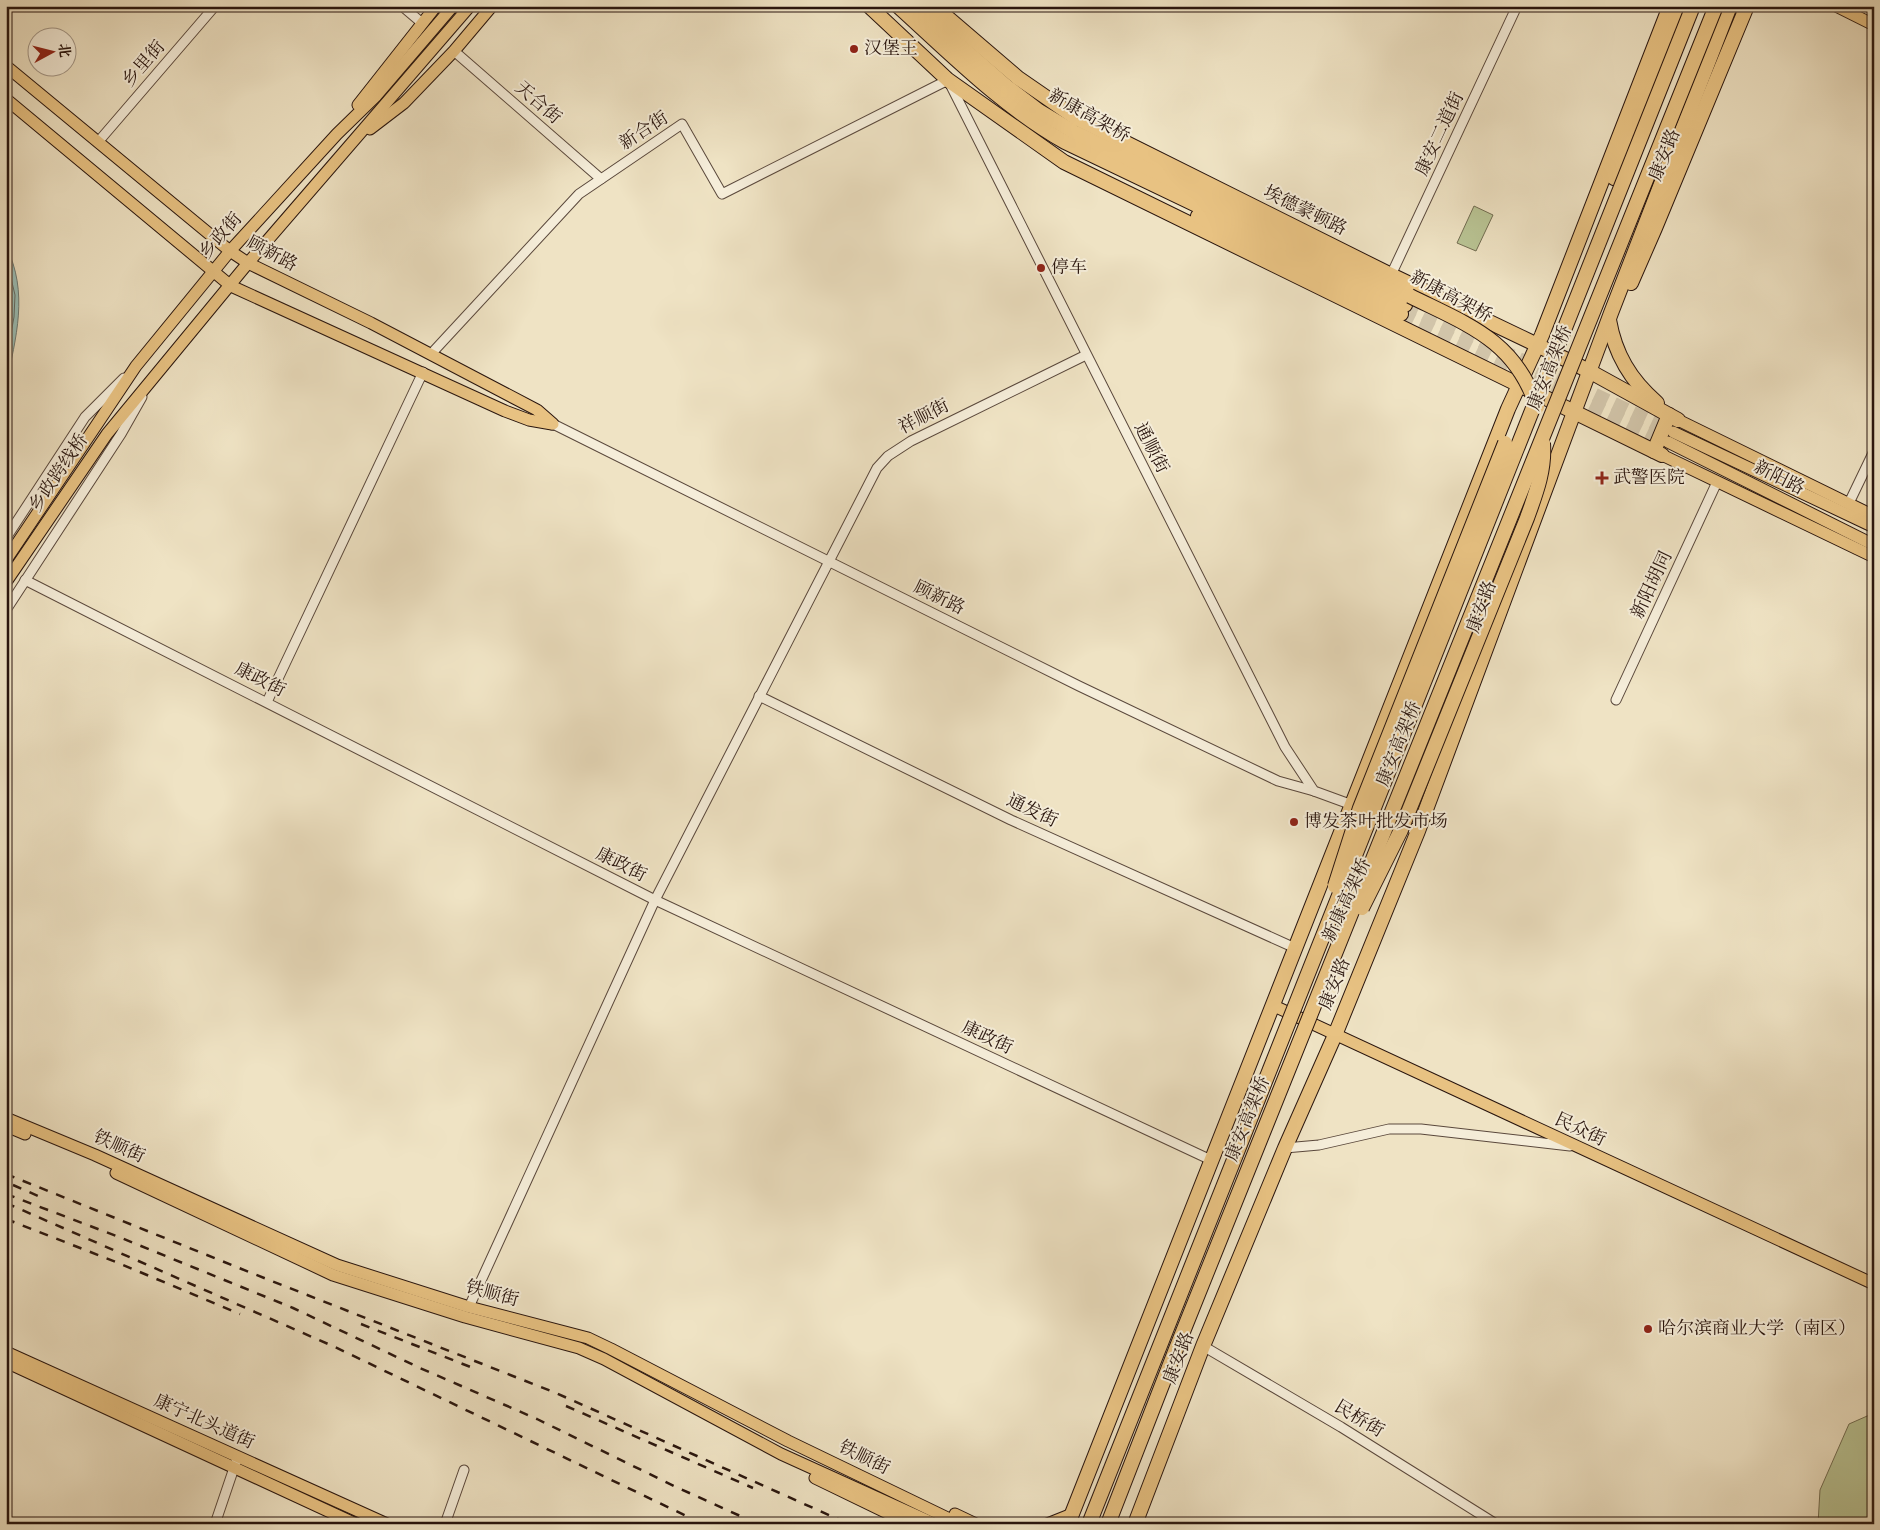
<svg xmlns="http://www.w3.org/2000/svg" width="1880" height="1530" font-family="'IM FELL DW Pica','Noto Serif SC',serif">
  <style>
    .green { fill: #b9c494; stroke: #716c51 }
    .water { fill: #9abeb6; stroke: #6d7a73 }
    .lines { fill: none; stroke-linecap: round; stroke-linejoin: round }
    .shore { stroke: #626a62; stroke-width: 1 }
    .highway-tunnel { stroke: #d1c4a9; stroke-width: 14; stroke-dasharray: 14 7; stroke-linecap: butt }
    .minor-casing { stroke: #5a483c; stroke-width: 11 }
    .major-casing { stroke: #29150e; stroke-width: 13 }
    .highway-casing { stroke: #29150e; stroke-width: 16 }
    .minor { stroke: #f5edd9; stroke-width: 9 }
    .major { stroke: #e8c282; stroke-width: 11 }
    .highway { stroke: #e8c282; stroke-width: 14 }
    .rail { stroke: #29150e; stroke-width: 2.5; stroke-dasharray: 9 9; stroke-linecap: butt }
    .highway-bridge-casing { stroke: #29150e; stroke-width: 16; stroke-linecap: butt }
    .highway-bridge { stroke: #e8c282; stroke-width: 14 }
    .poi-dot { fill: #8f2418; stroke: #f5edd9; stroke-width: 2 }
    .labels { text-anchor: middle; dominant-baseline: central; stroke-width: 4; stroke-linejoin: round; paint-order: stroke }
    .poi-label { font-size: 18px; fill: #29150e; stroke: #f5edd9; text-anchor: start }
    .street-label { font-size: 18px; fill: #29150e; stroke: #f5edd9 }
  </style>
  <rect width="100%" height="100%" fill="#efe3c4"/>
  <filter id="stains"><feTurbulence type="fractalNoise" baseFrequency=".004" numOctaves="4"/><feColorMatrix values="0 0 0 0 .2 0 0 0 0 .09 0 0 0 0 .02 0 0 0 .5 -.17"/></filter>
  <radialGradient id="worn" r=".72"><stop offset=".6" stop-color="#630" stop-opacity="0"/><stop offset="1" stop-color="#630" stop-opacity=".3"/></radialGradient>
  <g class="green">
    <polygon points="1474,206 1493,215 1476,251 1457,243"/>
    <polygon points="1874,1413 1874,1524 1818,1524 1820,1490 1849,1424"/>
  </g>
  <path class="water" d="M6,246C29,293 16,337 6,385Z"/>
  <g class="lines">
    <polyline class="shore" points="6,257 15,295 14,317 6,360"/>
    <g class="highway-tunnel">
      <polyline points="1405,305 1673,432"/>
      <polyline points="1401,314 1668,442"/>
    </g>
    <defs>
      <g id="minor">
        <polyline points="402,6 422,23"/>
        <polyline points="454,51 601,179"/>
        <polyline points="98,142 215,6"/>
        <polyline points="1391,275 1517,6"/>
        <polyline points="431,354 579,194 682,124 722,194 948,80 1285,747 1314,791 1355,806"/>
        <polyline points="553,424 1079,686 1278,781 1314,791"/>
        <polyline points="1849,503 1874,451"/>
        <polyline points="6,538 85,417 124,378"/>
        <polyline points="25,580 655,900 1211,1160"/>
        <polyline points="6,610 121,434 142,397"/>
        <polyline points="759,696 1011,820 1295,948"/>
        <polyline points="1616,700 1717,482"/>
        <polyline points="267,702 423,372"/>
        <polyline points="1367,811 1418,831"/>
        <polyline points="1285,1148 1319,1145 1389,1129 1421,1129 1570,1146"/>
        <polyline points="469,1307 655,900 877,468 888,456 911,441 1086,355"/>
        <polyline points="1203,1346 1341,1427 1496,1524"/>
        <polyline points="215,1524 236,1462"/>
        <polyline points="445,1524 464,1470"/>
      </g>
      <g id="major">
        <polyline points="1836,6 1874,25"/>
        <polyline points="6,66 230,251 248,263 371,323 537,410 553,424"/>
        <polyline points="6,99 231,286 505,411 529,420 552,424"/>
        <polyline points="358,105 436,6"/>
        <polyline points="370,129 404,103 454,51 492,6"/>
        <polyline points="1678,420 1874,516"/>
        <polyline points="1673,432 1874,527"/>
        <polyline points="1668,442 1874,545"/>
        <polyline points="1662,455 1874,557"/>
        <polyline points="6,560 136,366 230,251 337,134 376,96 453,6"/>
        <polyline points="6,582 107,434 248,263 470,6"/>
        <polyline points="1272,1005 1874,1284"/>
        <polyline points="6,1118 95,1155 337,1265 469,1307 588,1338 611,1349 788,1441 960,1524"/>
        <polyline points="6,1126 25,1134"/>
        <polyline points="116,1173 333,1275 465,1317 579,1348 604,1359 781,1454 935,1524"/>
        <polyline points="6,1352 387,1524"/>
        <polyline points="6,1362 356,1524"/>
        <polyline points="815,1478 910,1524"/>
        <polyline points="955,1514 976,1524"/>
        <polyline points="1047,1524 1072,1514"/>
      </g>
      <g id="highway">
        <polyline points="869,6 948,80 1064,162 1662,455"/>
        <path d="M898,6C951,54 1002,106 1065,142L1405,305"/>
        <polyline points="915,6 1006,86 1039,111 1074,132 1410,296"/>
        <polyline points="934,6 1018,78 1076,118 1391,275 1529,341 1589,371 1678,420"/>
        <polyline points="1614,178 1682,6"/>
        <polyline points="1198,216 1401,314"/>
        <polyline points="1631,283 1655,228 1747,6"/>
        <path d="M1609,320C1615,354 1630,380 1657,403"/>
        <polyline points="1654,451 1669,415"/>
        <polyline points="1068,1524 1508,409 1542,335 1670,6"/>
        <polyline points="1135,1524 1203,1346 1285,1148 1335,1035 1418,831 1611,313 1730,6"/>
      </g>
    </defs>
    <use href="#minor" class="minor-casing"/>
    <use href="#major" class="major-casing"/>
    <use href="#highway" class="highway-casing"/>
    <use href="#minor" class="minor"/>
    <use href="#major" class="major"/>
    <use href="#highway" class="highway"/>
    <g class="rail">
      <polyline points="6,1174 254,1274 556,1393 849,1524"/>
      <polyline points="13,1185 45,1199"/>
      <polyline points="6,1194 119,1237 293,1308 420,1368 537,1419 674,1486 758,1524"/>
      <polyline points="6,1203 335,1347 703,1524"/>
      <polyline points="6,1219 116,1262 240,1314"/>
      <polyline points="361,1324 473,1368"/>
      <polyline points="566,1406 753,1488"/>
    </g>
    <defs>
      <g id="highway-bridge">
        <path d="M1410,296C1468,325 1515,340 1537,407"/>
        <polyline points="1335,886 1360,808 1505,443"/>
        <path d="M1362,908L1401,830L1527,518C1536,493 1545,470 1543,443"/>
        <polyline points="1089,1524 1693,6"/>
        <polyline points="1108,1524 1176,1349 1716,6"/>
      </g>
    </defs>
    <use href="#highway-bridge" class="highway-bridge-casing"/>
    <use href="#highway-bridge" class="highway-bridge"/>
  </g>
  <g class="poi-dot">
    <circle cx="854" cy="49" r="5"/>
    <circle cx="1041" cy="268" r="5"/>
    <path d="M1599.5 470.5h5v5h5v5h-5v5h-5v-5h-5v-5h5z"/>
    <circle cx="1294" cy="822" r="5"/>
    <circle cx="1648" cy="1329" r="5"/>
  </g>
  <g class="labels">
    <g class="poi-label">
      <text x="864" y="49">汉堡王</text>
      <text x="1051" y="268">停车</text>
      <text x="1613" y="478">武警医院</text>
      <text x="1304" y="822">博发茶叶批发市场</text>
      <text x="1658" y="1329">哈尔滨商业大学（南区）</text>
    </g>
    <g class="street-label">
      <text transform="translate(144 64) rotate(-49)">乡里街</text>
      <text transform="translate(538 103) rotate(41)">天合街</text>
      <text transform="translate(1089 116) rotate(29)">新康高架桥</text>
      <text transform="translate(644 131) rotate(-33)">新合街</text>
      <text transform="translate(1440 134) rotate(-65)">康安二道街</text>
      <text transform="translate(1665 155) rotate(-68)">康安路</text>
      <text transform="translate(1305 211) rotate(26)">埃德蒙顿路</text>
      <text transform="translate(221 236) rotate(-49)">乡政街</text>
      <text transform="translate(272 254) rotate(28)">顾新路</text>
      <text transform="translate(1451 297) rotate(28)">新康高架桥</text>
      <text transform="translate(1550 368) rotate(-68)">康安高架桥</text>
      <text transform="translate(924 417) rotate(-27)">祥顺街</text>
      <text transform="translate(1151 448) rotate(63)">通顺街</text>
      <text transform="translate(59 473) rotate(-56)">乡政跨线桥</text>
      <text transform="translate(1779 478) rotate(27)">新阳路</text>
      <text transform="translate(1652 585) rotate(-65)">新阳胡同</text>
      <text transform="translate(939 598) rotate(26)">顾新路</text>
      <text transform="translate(1482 607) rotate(-70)">康安路</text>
      <text transform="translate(260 680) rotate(27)">康政街</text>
      <text transform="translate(1399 744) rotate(-68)">康安高架桥</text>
      <text transform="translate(1032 811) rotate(25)">通发街</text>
      <text transform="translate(621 865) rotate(27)">康政街</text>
      <text transform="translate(1347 900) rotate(-65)">新康高架桥</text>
      <text transform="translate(1335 984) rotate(-68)">康安路</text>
      <text transform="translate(987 1038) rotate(25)">康政街</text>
      <text transform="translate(1248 1119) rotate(-68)">康安高架桥</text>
      <text transform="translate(1580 1130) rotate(25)">民众街</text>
      <text transform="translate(119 1147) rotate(24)">铁顺街</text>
      <text transform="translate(492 1294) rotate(15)">铁顺街</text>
      <text transform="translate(1179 1358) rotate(-69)">康安路</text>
      <text transform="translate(1359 1419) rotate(31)">民桥街</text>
      <text transform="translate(204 1422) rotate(24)">康宁北头道街</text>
      <text transform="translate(864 1458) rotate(26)">铁顺街</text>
    </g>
  </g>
  <rect width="1880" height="1530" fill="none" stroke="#efe3c4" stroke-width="25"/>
  <rect x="8" y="8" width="1865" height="1515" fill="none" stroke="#29150e" stroke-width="2.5"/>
  <rect x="12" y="12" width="1855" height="1505" fill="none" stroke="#29150e"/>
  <g transform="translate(52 52) rotate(83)"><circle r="24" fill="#f5edd9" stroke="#a39788"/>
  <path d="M0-4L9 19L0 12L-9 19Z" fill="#8f2418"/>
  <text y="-8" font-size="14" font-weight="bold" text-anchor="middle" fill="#29150e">北</text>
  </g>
  <rect width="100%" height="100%" filter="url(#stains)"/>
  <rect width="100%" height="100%" fill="url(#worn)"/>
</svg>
